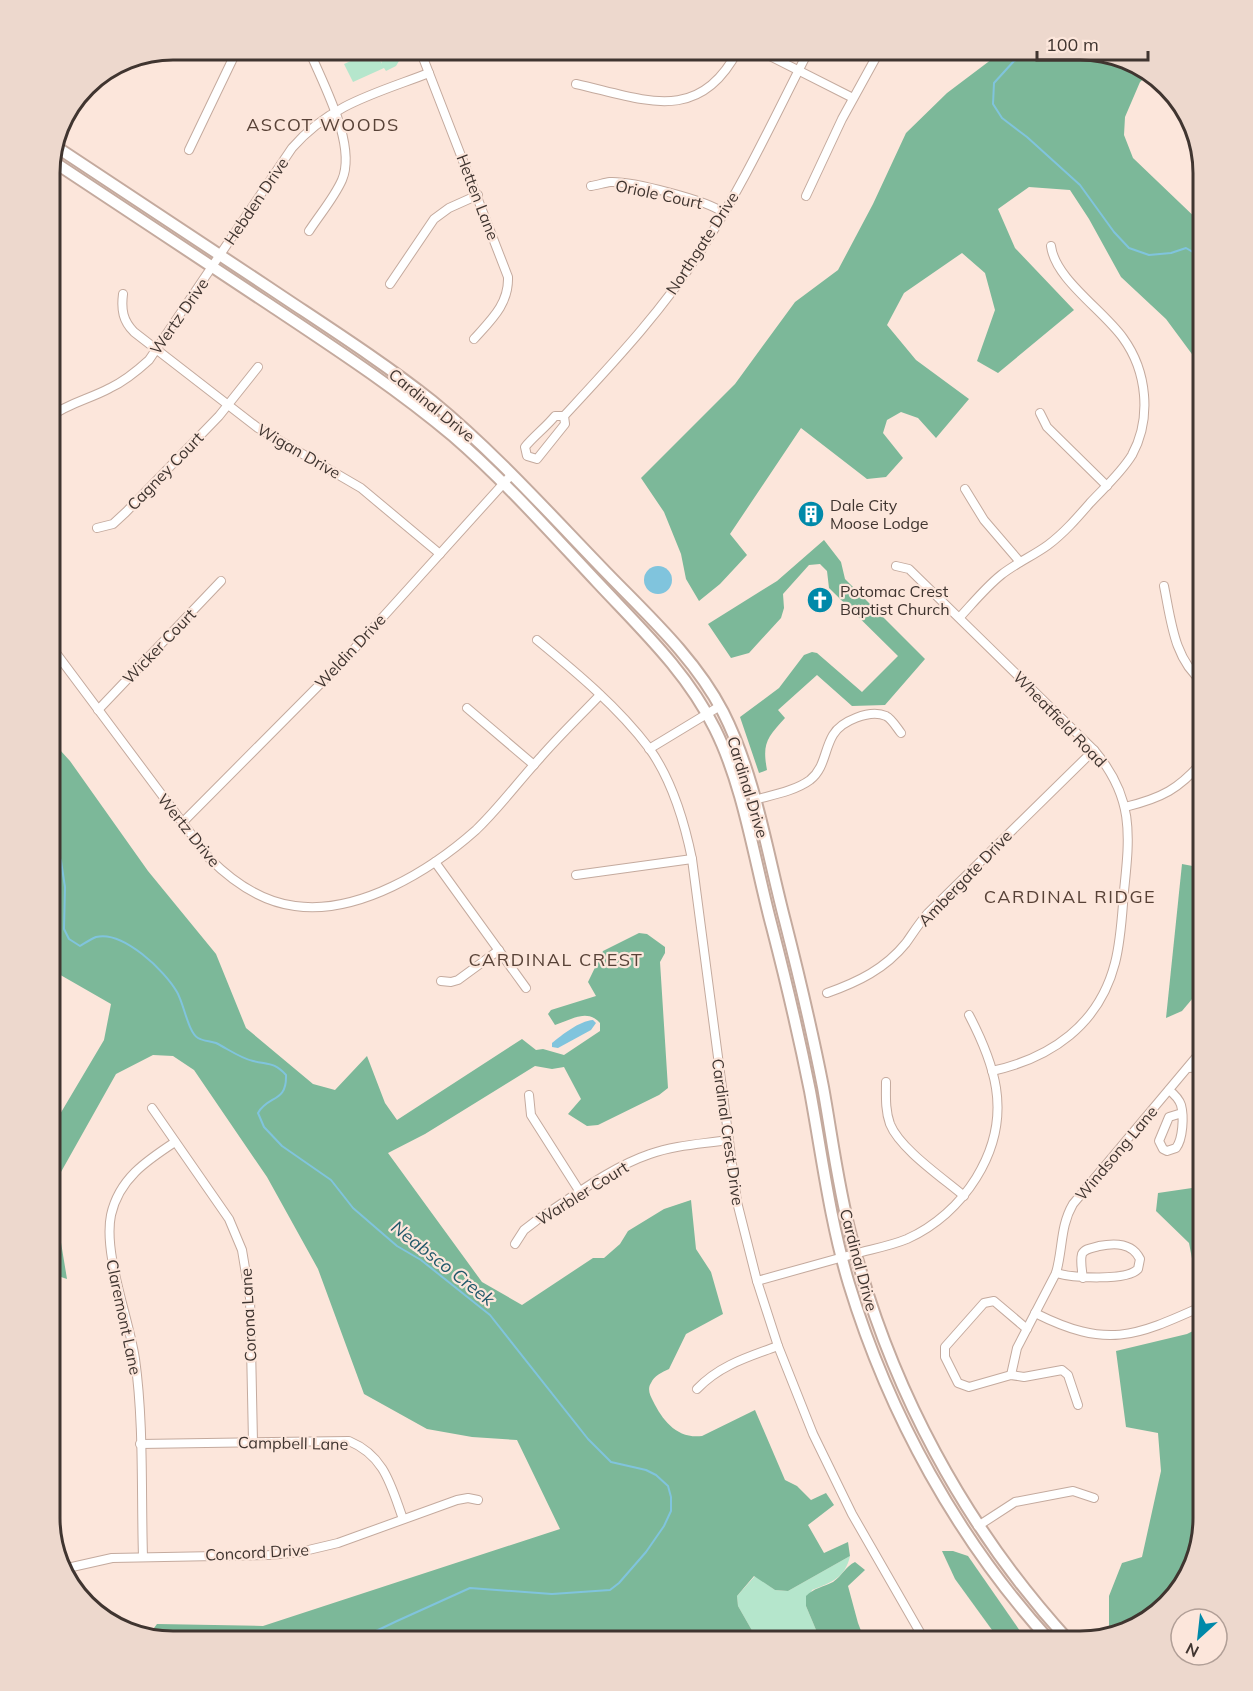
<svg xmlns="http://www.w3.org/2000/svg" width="1253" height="1691" font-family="Mulish,sans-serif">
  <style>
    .green { fill: #b5e6cc }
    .forest { fill: #7cb899 }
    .water { fill: #80c4dd }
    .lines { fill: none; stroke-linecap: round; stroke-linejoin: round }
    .stream { stroke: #80c4dd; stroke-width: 2 }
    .minor-casing { stroke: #c4aa9e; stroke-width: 10 }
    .major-casing { stroke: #c4aa9e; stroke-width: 14 }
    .minor { stroke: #fff; stroke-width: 8 }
    .major { stroke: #fff; stroke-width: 10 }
    .labels { text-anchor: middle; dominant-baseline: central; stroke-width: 4.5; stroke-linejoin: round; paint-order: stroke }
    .street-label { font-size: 16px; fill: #403530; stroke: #fce6db }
    .poi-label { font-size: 16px; fill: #403530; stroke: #fce6db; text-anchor: start }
    .neighbourhood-label { font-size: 18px; letter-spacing: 1.5px; fill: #584237; stroke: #fce6db }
    .water-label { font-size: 18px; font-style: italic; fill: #21586a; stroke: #fce6db }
    .rim { fill: none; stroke: #403530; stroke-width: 3 }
  </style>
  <rect width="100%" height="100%" fill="#fce6db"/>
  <g class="green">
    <path d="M375,50L382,64L380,56C387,52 391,53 398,57L399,61L396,66L386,71L384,68L353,82L344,64Z"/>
    <path d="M850,1556C845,1578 832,1582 812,1590L806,1606L819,1637L817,1641H758L738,1606L737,1596L755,1576L775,1590L788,1591Z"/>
  </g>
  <g class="forest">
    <polygon points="1004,50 1087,50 1142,66 1149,74 1140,82 1125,117 1124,135 1133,158 1203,225 1203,369 1166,319 1121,277 1089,219 1070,190 1029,187 998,209 1015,248 1074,310 998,373 977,361 995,310 985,273 962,253 904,293 887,325 916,360 969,399 936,438 918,418 901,412 887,420 883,433 903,458 886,477 867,479 801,428 730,534 747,555 720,584 699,601 686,579 681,554 664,512 641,478 735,384 795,302 838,270 873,204 906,133 947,93"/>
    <path d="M824,540L841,562L845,579L925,659L885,705L852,706L817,675L778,710L785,718C767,738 762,743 767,770L759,773L740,717L779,688L804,655L812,652L817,653L862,692L898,656L829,588L827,571L820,564L809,565L783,594L784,608L781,618L749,653L731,658L708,624L777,581Z"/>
    <path d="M50,739L70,761L148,871L216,954L246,1028L313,1084L335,1090L367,1056L385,1103L397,1120L522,1039L536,1050L543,1049L564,1055L600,1031V1023C587,1008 571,1020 555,1025L548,1014L551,1010L596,996L588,982L603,951L639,933L647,934L665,947V953L660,962L668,1088L659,1095L598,1125L587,1126L568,1114L581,1099L564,1067L552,1069L535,1066L425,1134L388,1153L482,1282L522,1305L593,1258H604L620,1244L628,1231L664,1209L691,1200L696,1249L711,1272L723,1314L686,1334L669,1369C662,1372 654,1376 651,1383C647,1389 650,1395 653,1401C663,1421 677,1439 702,1436L755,1410L785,1480L797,1486L811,1500L826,1493L834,1505L808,1525L824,1553L848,1542L850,1556L788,1591L775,1590L754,1576L737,1596L738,1606L758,1641H558L531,1638L511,1641H166L148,1636L157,1624L263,1626L560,1529L517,1440L472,1437L427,1429L364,1394L318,1269L267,1177L194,1070L173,1056L153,1055L116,1074L52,1188L67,1279L52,1274L50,1270V1131L104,1040L111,1004L50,969Z"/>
    <polygon points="1182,864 1203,868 1203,986 1182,1011 1166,1018"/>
    <polygon points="1203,1180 1203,1278 1196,1279 1189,1243 1156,1211 1158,1193 1192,1188"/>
    <polygon points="1203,1326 1203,1518 1187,1580 1142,1625 1109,1634 1109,1596 1122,1563 1142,1557 1161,1471 1158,1433 1126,1427 1116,1351 1187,1334"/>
    <polygon points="942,1551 953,1551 968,1556 1027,1641 1000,1641 955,1579"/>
    <path d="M855,1562L865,1570L848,1586L858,1623L865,1641H817L819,1637L806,1606V1596C814,1588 823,1587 833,1582C842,1576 846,1566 855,1562Z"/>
  </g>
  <g class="water">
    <circle cx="658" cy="580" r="14"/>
    <path d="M593,1020L596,1023L591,1030L558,1048L552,1047V1043C562,1035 579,1021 593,1020Z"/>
  </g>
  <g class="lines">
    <g class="stream">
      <polyline points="1038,50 1014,61 994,83 993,104 1002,118 1027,137 1080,185 1114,232 1129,248 1149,255 1171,253 1186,248 1203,258"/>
      <path d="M50,836L61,861L65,887L64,929L69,939L80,946C85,943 91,939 96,937C123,930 165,971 177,992C184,1004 188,1032 198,1038C203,1041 210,1041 216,1043C228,1049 240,1058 253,1061C269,1065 274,1062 286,1075C287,1103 268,1095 258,1113L264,1127L282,1146L331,1180L353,1208L397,1246L421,1260L490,1315L588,1439L611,1462L646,1470L656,1475L668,1486L671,1497V1511L664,1526L646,1552L619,1583L610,1590L552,1594L470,1588L397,1621L355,1641"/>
    </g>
    <defs>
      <g id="minor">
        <path d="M309,50C323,84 357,145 342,180C334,198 320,214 309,231"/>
        <path d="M420,50L508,277C509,304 491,320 474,339"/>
        <polyline points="758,50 853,98"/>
        <path d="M576,84C643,99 699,126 738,50"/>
        <polyline points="189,150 237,50"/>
        <path d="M591,186C597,185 604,183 610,182C631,181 707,200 724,213"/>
        <polyline points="806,196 842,119 880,50"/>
        <polyline points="390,284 434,219 449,208 478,195"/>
        <path d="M123,294C121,310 123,321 134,332L258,428L361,488L440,554"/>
        <polyline points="1040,413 1047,427 1107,486"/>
        <path d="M564,416L565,424L537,459L527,456L525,447C533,437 546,427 555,416H564C614,362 664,309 703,247C744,184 775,116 809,50"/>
        <path d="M50,417C68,403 90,399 110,388C125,381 137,371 149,360L292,148C330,104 377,93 429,73"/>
        <polyline points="965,489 984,520 1020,562"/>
        <polyline points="97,528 113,524 126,512 219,416 258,367"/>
        <path d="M896,566L909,569L1094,750C1134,797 1130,834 1124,891C1122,915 1121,940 1115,963C1099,1025 1051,1058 992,1071"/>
        <path d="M1164,586C1171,620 1174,660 1203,682"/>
        <path d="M960,617C973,603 986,587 1001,575C1016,563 1033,556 1048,545C1064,533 1077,518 1090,503C1104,488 1121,473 1132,455C1152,418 1147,371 1123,338C1103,310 1055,279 1051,246"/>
        <path d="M537,640C576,672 618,707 649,748C672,780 684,820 692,859L737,1202L757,1281L778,1346L813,1434L852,1514L925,1641"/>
        <path d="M50,645L209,858C232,881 262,902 295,906C359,915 431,870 476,830C499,808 518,782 540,758C559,736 580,716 600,695"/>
        <polyline points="467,708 534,765"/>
        <polyline points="98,710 221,581"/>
        <polyline points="649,749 720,706"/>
        <path d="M754,800C772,795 795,791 810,780C825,768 824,750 833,735C841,721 870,709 886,716C892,719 897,728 901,733"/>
        <path d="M1125,807C1162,798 1179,789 1203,761"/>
        <polyline points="182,823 345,659 512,474"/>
        <polyline points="435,862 526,988"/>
        <polyline points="576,875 692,859"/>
        <polyline points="441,981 451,982 458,980 499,950"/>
        <path d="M827,993C858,982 885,969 906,943C913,933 920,922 928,913L1094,750"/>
        <polyline points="1188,1068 1203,1067"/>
        <path d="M886,1082C886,1096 885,1110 890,1124C900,1149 943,1178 964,1196"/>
        <path d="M1169,1090C1174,1094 1179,1099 1181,1105C1184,1116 1183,1139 1176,1148L1167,1151L1163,1149L1159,1141L1169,1117L1182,1113"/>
        <polyline points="529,1095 531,1115 580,1192"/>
        <polyline points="152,1108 229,1219 242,1250 250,1298 253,1442"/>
        <path d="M515,1244L524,1230L537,1220C573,1197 609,1168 650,1154C675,1145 702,1144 728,1140"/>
        <path d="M1056,1273C1073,1278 1127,1281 1138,1269L1140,1259C1132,1242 1114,1243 1099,1246C1093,1248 1085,1248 1082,1254C1080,1261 1082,1271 1083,1278"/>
        <path d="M757,1281C789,1272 822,1263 854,1254C872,1249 890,1246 907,1239C963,1214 1006,1151 996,1088C992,1063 981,1038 969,1015"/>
        <path d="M1035,1313C1107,1349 1134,1337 1203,1306"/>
        <polyline points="1027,1329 994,1301 984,1303 945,1347 945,1357 958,1383 969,1387 1011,1375 1024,1377 1062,1370 1068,1375 1078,1405"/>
        <path d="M1011,1375L1017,1348L1056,1273C1063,1249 1060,1226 1073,1204L1203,1049"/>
        <path d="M697,1389C720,1365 748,1357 778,1346"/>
        <path d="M140,1444L349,1441C385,1456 391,1486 403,1519"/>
        <polyline points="978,1526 1015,1502 1073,1491 1094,1498"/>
        <path d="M143,1557C141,1492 144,1423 135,1359C129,1318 103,1254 111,1215C119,1179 146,1161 175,1142"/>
        <polyline points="63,1569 112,1558 269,1555 300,1552 338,1543 457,1500 468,1498 478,1500"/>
      </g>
      <g id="major">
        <path d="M55,146C126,193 197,240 268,287C323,324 380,360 432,401C493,451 546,510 601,567C644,612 694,656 723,712C755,775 767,852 785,921C799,976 812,1031 823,1087C832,1137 838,1187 851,1236C890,1388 964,1526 1069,1641"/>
        <path d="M51,160C124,208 197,257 270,305C333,347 396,388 453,436C505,481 551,533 598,583C641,629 687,672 715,729C744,787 755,864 772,927C786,981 799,1036 810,1091C822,1156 830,1221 849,1284C889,1415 958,1540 1050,1641"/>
      </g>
    </defs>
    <use href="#minor" class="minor-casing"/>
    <use href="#major" class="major-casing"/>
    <use href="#minor" class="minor"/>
    <use href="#major" class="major"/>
  </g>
  <defs>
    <symbol id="building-disc" viewBox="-11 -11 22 22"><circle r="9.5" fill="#0089a9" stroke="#fce6db"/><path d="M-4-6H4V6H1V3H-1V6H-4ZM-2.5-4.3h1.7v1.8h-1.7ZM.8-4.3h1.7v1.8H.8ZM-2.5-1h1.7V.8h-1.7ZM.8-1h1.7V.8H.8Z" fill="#fff"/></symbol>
    <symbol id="church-disc" viewBox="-11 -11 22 22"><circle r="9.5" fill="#0089a9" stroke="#fce6db"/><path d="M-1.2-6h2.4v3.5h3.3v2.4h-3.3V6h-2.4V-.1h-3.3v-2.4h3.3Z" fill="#fff"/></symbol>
  </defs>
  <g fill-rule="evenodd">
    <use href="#building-disc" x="796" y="499" width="30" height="30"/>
    <use href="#church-disc" x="805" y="585" width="30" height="30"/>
  </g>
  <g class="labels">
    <g class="street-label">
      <text transform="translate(659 194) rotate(12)">Oriole Court</text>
      <text transform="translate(478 197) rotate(69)">Hetten Lane</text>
      <text transform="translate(256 201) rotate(-56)">Hebden Drive</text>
      <text transform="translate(702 243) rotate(-57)">Northgate Drive</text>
      <text transform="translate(179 316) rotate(-55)">Wertz Drive</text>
      <text transform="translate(432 405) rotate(39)">Cardinal Drive</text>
      <text transform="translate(299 451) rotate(30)">Wigan Drive</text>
      <text transform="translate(165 471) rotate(-46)">Cagney Court</text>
      <text transform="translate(159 646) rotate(-46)">Wicker Court</text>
      <text transform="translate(350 651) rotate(-47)">Weldin Drive</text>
      <text transform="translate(1060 719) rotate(46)">Wheatfield Road</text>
      <text transform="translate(748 787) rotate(73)">Cardinal Drive</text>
      <text transform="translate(189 830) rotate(51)">Wertz Drive</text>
      <text transform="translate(965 878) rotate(-46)">Ambergate Drive</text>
      <text transform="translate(728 1132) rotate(82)">Cardinal Crest Drive</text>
      <text transform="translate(1116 1153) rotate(-50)">Windsong Lane</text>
      <text transform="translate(582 1193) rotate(-32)">Warbler Court</text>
      <text transform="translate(859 1260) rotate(75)">Cardinal Drive</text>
      <text transform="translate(248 1315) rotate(-93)">Corona Lane</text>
      <text transform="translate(124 1317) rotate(78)">Claremont Lane</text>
      <text transform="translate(293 1443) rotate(1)">Campbell Lane</text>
      <text transform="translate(257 1552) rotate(-3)">Concord Drive</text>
    </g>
    <g class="poi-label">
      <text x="830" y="505">Dale City<tspan x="830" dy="18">Moose Lodge</tspan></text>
      <text x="840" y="591">Potomac Crest<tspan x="840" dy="18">Baptist Church</tspan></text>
    </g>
    <g class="neighbourhood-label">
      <text x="323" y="124">ASCOT WOODS</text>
      <text x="1070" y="896">CARDINAL RIDGE</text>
      <text x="556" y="959">CARDINAL CREST</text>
    </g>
    <g class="water-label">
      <text transform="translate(443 1263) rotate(38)">Neabsco Creek</text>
    </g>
  </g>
  <path d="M0 0H1253V1691H0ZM173 60H1080A113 113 0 0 1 1193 173V1518A113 113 0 0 1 1080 1631H173A113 113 0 0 1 60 1518V173A113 113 0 0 1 173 60Z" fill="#edd8cd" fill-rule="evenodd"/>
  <path class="rim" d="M173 60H1080A113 113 0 0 1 1193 173V1518A113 113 0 0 1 1080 1631H173A113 113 0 0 1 60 1518V173A113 113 0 0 1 173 60Z"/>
  <g transform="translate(1199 1637) rotate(207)"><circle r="28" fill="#fce6db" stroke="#b19f97" stroke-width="1.5"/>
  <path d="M0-4.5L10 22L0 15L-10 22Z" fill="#0089a9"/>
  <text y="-9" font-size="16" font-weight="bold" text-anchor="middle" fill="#403530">N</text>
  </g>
  <path d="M1037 51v9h111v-9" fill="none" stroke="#403530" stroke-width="3"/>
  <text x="1046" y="51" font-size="18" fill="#403530" stroke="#fce6db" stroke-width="4.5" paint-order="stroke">100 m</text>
</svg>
